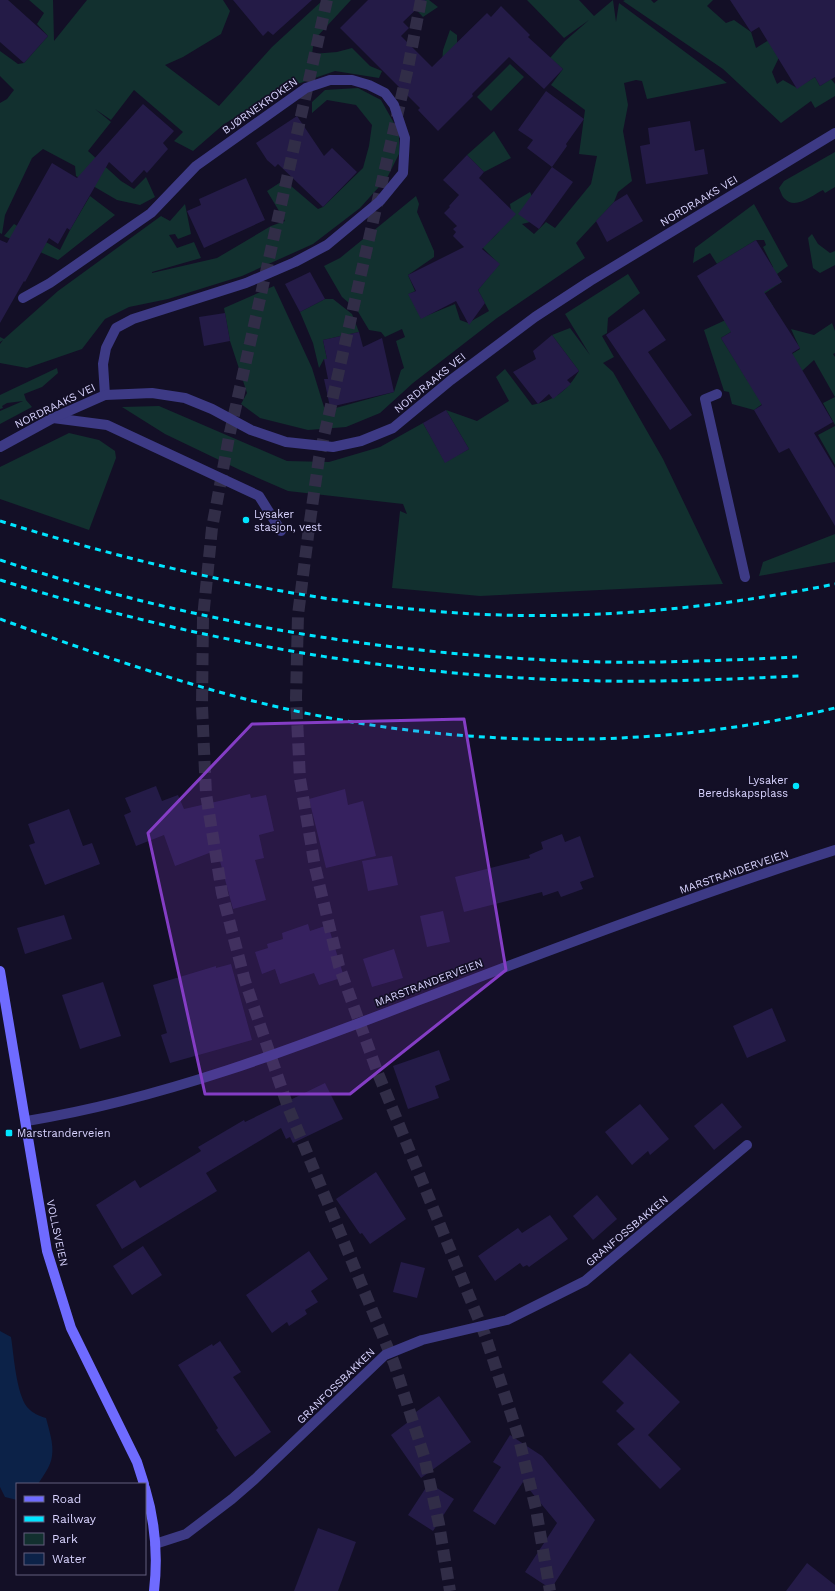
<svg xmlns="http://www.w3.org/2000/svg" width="835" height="1591" font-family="'Work Sans',sans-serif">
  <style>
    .green { fill: #12302f }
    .water { fill: #0c2248 }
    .building { fill: #241b47 }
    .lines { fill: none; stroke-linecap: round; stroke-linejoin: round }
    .highway-tunnel { stroke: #312d47; stroke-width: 12; stroke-dasharray: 12 6; stroke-linecap: butt }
    .lane { stroke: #3d3a85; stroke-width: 10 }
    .street { stroke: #3d3a85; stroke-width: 10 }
    .secondary { stroke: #6f6bff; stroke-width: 10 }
    .rail { stroke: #00e5ff; stroke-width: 3; stroke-dasharray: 6 5; stroke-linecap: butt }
    .marked { fill: #843dc5; fill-opacity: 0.2; stroke: #843dc5; stroke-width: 3; stroke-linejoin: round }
    .poi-dot { fill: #00e5ff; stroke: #130f26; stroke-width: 1.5 }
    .labels { text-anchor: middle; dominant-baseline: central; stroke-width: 3.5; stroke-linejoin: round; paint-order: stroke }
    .street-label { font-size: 11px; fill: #d9d4ff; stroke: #130f26 }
    .poi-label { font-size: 11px; fill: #d9d4ff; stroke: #130f26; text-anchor: start }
  </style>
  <rect width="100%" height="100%" fill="#130f26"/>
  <g class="green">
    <polygon points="29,0 53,0 54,41 87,0 223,0 230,11 221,34 183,57 165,65 219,106 272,47 323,0 351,0 314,40 312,54 337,52 352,48 370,66 382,71 379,78 335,71 289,87 224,124 193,151 174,141 183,132 134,90 111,120 95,109 111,122 88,151 121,181 134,189 146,177 155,197 140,205 117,200 76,176 75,166 43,149 32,158 5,215 2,234 0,233 0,103 7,99 14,90 0,76 0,51 18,64 24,63 48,36 37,24 44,13"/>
    <polygon points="407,0 429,0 438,7 423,17"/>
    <path d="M527,0H579L594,16L613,0L616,22L619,3L727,83L647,99L642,81L636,80L624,83L628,105L623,131L632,181L618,192L614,202L576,243L585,258L497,318L413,383L380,413L346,427L308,430L260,418L241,404L247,393L230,341L224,308L274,286L312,368L324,407L332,409L394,392L401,370L404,368L396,341L405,337L402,329L385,337L381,332L369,330L357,310L342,297L324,266L340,258L416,196L419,204L417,212L434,251V257L408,275L415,291L409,294L421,318L455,304L460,320L468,323L489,311L478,290L499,264L482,247C497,236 504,227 511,210L510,204L530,192L539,211L530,222L522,224L534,234L546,222L555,228L591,184L597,156L579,154L585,110L551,85L563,69L550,58L565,41L589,20L564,38Z"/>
    <polygon points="625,0 651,0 654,3 658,0 713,0 707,6 726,23 734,20 751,32 756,48 782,32 784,47 772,72 777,84 783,80 797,88 815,77 820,86 831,79 835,84 835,96 815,108 811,101 781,123 723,69 623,1"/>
    <polygon points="450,30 457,35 457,43 442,63 443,50"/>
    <polygon points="510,64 524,77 491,111 477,97"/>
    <polygon points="358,88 381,100 399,132 399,154 387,178 360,208 313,244 242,276 168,299 129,307 105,319 82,349 27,368 0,363 0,344 3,340 0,342 0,337 4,339 58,291 161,216 170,221 185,204 191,234 178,239 175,234 169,235 177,248 194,242 201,258 152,272 152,273 217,258 271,226 285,221 267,191 284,180 318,209 323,207 363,168 369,146 372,125 356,105 327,100 312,113 312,102 325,90"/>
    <polygon points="494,131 511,158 484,172 467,155"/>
    <path d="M835,152V187L825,193L823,190C813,195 795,210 785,199C782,197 781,192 779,188L784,181Z"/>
    <polygon points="90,196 115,215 58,260 4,236 14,224 60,250 70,230"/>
    <polygon points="754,204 788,266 777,274 782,282 759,297 767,274 773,267 763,247 766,245 764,240 756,240 717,264 710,253 693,263 695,248"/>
    <polygon points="812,234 818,244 830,253 835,251 835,265 820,273 813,268 808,238"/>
    <path d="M628,274L640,293L608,318L607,333L602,336L614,357L603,363L613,372L663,459L723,584L480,596L392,588L400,511L407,514L403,504L288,491L240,470L165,434L122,407L159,406L287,461L329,462L380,447L423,423L445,462L469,449L446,410L477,421L509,401L496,377L505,369L532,405C555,400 567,391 579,371L552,335L570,328L590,355L565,314Z"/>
    <polygon points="325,299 333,299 352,314 359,332 323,340 327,359 324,359 319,368 313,343 300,312"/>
    <polygon points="769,300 773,306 721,338 748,381 800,349 791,329 814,335 832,323 835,331 835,353 833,354 835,357 835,425 823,403 835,397 814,360 779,392 754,410 732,404 729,392 724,391 704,330"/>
    <polygon points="57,368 58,373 42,387 24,394 26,400 32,407 0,424 0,411 23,401 7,403 2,406 3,408 0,409 0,395"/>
    <polygon points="835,426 835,465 818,435"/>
    <polygon points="69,433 99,440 115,451 116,458 89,530 0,499 0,467"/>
    <polygon points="835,534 835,562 759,576 763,562"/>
  </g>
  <path class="water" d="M0,1331L11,1337C14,1356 16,1392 27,1407C32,1413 39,1416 46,1418C49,1430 54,1444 52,1456C51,1466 43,1476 38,1484H17V1500L5,1497L0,1487Z"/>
  <g class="building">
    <polygon points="0,0 8,0 48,36 24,63 0,42"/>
    <polygon points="233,0 312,0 273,35 268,31 263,36"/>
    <polygon points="368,0 426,0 403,22 409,28 401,36 432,67 487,13 491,17 501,6 530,35 528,37 563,69 544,89 509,57 472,94 473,96 438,131 418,110 420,108 340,28"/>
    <polygon points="730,0 835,0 835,77 820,86 815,77 797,89 759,27 751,32"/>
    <polygon points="546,91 584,119 566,144 567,146 552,167 527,148 533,140 518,130"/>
    <polygon points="143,104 174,131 163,143 168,149 147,173 144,170 132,183 109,162 70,230 67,228 58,244 49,238 25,282 24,281 0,323 0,240 7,243 52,163 77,178"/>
    <polygon points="297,116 324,156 332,148 357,172 323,207 278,164 275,167 267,160 256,143"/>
    <polygon points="690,121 695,151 704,149 708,174 646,184 640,146 650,144 648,128"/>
    <polygon points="467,155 484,172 479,178 516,214 482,249 500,264 478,290 485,303 469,325 456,301 421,319 408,294 416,291 408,275 464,247 453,236 456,232 453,229 457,226 444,213 450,207 449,206 459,195 443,180"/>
    <polygon points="552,167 573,182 539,229 518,214"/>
    <polygon points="246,178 265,220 204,248 187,211 201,205 199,199"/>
    <polygon points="627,194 643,221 607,242 596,221 614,202"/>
    <polygon points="756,240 782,282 764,292 800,348 792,353 833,422 814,433 835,468 835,526 789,448 779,453 754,410 762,405 721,338 731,332 697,276"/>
    <polygon points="310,272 325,299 300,312 285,284"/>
    <polygon points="644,309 666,340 648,352 692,415 670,430 606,335"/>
    <polygon points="225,313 230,341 204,346 199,317"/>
    <polygon points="359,332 363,347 382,338 394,392 330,407 324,379 328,379 324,359 327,359 323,340"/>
    <polygon points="552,335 579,371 567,380 571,384 553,399 549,394 538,404 513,372 536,359 533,351"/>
    <polygon points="446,410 469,449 445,463 423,423"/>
    <polygon points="156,786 162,801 178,795 184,809 250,794 251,798 266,795 274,831 259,835 264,858 255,860 266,900 233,909 217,850 175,866 164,835 136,846 124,815 131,812 125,798"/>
    <polygon points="345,789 348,805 363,801 376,856 326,868 309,799"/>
    <polygon points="69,809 83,846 92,843 100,864 45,885 29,845 35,843 28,824"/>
    <polygon points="562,834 565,842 580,836 594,877 580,882 583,889 561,897 558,891 543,896 542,892 464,912 455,877 530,858 529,855 543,849 541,842"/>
    <polygon points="392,856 398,885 368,891 362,861"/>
    <polygon points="443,911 450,942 427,947 420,916"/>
    <polygon points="64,915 72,939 25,954 17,928"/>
    <polygon points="308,924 310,931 328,925 344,977 319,985 314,973 280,984 275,969 262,974 255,952 268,948 267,944 283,939 282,933"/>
    <polygon points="394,949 403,978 372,987 363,959"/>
    <polygon points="231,964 252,1040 170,1063 161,1035 167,1033 153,985 216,966 216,968"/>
    <polygon points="103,982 121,1036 80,1049 62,995"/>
    <polygon points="772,1008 786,1041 747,1058 733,1026"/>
    <polygon points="439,1050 450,1080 435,1086 439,1098 408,1109 393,1066"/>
    <polygon points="325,1083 343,1119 293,1143 290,1137 286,1139 281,1128 206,1173 217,1191 122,1249 96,1205 135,1180 140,1188 201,1151 198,1147 244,1120 245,1122"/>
    <polygon points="722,1103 742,1127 714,1150 694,1126"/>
    <polygon points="640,1104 669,1139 650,1155 648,1151 632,1165 605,1132"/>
    <polygon points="376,1172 406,1219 370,1244 362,1233 360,1234 336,1199"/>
    <polygon points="597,1195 617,1219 593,1240 573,1216"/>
    <polygon points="550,1215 568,1239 529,1267 527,1265 523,1267 520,1263 495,1281 478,1256 518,1228 522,1233"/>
    <polygon points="143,1246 162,1275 132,1295 113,1266"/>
    <polygon points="309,1251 328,1279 311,1291 318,1302 305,1310 307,1314 289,1326 287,1322 272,1333 246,1295"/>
    <polygon points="401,1262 425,1268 417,1298 393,1292"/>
    <polygon points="220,1341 241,1372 233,1377 271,1432 235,1457 216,1430 218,1428 178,1365 212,1344 213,1346"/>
    <polygon points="630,1353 680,1402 648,1435 681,1469 660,1489 617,1444 635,1429 616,1411 624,1403 602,1382"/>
    <polygon points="439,1396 471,1442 421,1478 391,1435 412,1419 410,1416"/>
    <polygon points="510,1435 542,1456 595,1520 551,1589 525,1572 557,1523 523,1482 495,1525 473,1511 501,1467 493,1462"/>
    <polygon points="429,1483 454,1499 433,1531 408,1515"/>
    <polygon points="318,1528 356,1542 338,1591 294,1591"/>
    <polygon points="807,1563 835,1585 835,1591 786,1591"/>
  </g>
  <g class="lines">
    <g class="highway-tunnel">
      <polyline points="327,0 229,437 212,528 203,618 202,706 206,794 222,893 245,981 288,1107 394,1363 424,1456 439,1524 450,1591"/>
      <polyline points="421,0 408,68 319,458 309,528 298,615 296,698 300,779 315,867 339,966 377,1071 485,1335 518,1435 536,1509 550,1591"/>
    </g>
    <g class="lane">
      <polyline points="717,394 705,399 745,577"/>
      <polyline points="53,418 107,425 259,496 281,531"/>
    </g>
    <g class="street">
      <polyline points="23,298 50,283 151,213 196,166 306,88 330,80 352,80 369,85 385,93 394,105 405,138 403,173 380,201 327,245 295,262 246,283 133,319 116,328 106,348 103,364 105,395"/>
      <polyline points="0,447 53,418 105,395 152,393 185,398 212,409 251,430 286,442 333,447 361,441 393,428 451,380 535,317 590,281 835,133"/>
      <path d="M27,1121C175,1097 315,1040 456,986C581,938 707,891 835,850"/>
      <polyline points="155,1544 186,1534 232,1499 255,1479 385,1355 422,1340 507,1320 585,1281 747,1145"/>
    </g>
    <g class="secondary">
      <polyline points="0,971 47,1251 71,1328 137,1462 144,1484"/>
      <path d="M145,1488C155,1521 158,1557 154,1591"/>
    </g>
    <g class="rail">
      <path d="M0,521C154,569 314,605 475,614C596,620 717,608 835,584"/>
      <path d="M0,560C194,624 398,657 602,662C667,663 732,660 797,657"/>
      <path d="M0,580C195,641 399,678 604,681C669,682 734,679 799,676"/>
      <path d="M0,619C91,652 183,685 278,707C457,749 655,751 835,708"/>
    </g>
  </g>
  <path class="marked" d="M464,719L506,970L350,1094H205L148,833L252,724Z"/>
  <g class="poi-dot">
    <circle cx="246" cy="520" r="4"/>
    <circle cx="796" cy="786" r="4"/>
    <rect x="5" y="1129" width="8" height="8" rx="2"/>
  </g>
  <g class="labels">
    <g class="street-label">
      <text transform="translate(260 106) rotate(-35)">BJØRNEKROKEN</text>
      <text transform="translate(699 201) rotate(-31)">NORDRAAKS VEI</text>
      <text transform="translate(430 383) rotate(-39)">NORDRAAKS VEI</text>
      <text transform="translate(55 406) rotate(-26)">NORDRAAKS VEI</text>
      <text transform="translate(734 872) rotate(-19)">MARSTRANDERVEIEN</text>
      <text transform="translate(429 983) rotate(-21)">MARSTRANDERVEIEN</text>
      <text transform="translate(627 1231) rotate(-40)">GRANFOSSBAKKEN</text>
      <text transform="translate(57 1233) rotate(78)">VOLLSVEIEN</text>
      <text transform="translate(336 1386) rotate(-44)">GRANFOSSBAKKEN</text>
    </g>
    <g class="poi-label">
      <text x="254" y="514">Lysaker<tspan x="254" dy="13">stasjon, vest</tspan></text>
      <text x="788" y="780" text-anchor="end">Lysaker<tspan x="788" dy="13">Beredskapsplass</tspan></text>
      <text x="17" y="1133">Marstranderveien</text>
    </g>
  </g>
  <rect x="16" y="1483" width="130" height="92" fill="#130f26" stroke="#625e7d"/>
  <rect x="24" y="1496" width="20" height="6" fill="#6f6bff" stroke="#625e7d"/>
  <text x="52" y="1503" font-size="12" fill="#d9d4ff">Road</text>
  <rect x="24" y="1516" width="20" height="6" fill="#00e5ff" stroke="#625e7d"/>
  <text x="52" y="1523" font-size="12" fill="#d9d4ff">Railway</text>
  <rect x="24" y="1533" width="20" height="12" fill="#12302f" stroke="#625e7d"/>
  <text x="52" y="1543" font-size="12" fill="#d9d4ff">Park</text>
  <rect x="24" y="1553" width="20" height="12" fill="#0c2248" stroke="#625e7d"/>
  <text x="52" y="1563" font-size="12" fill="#d9d4ff">Water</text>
</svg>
